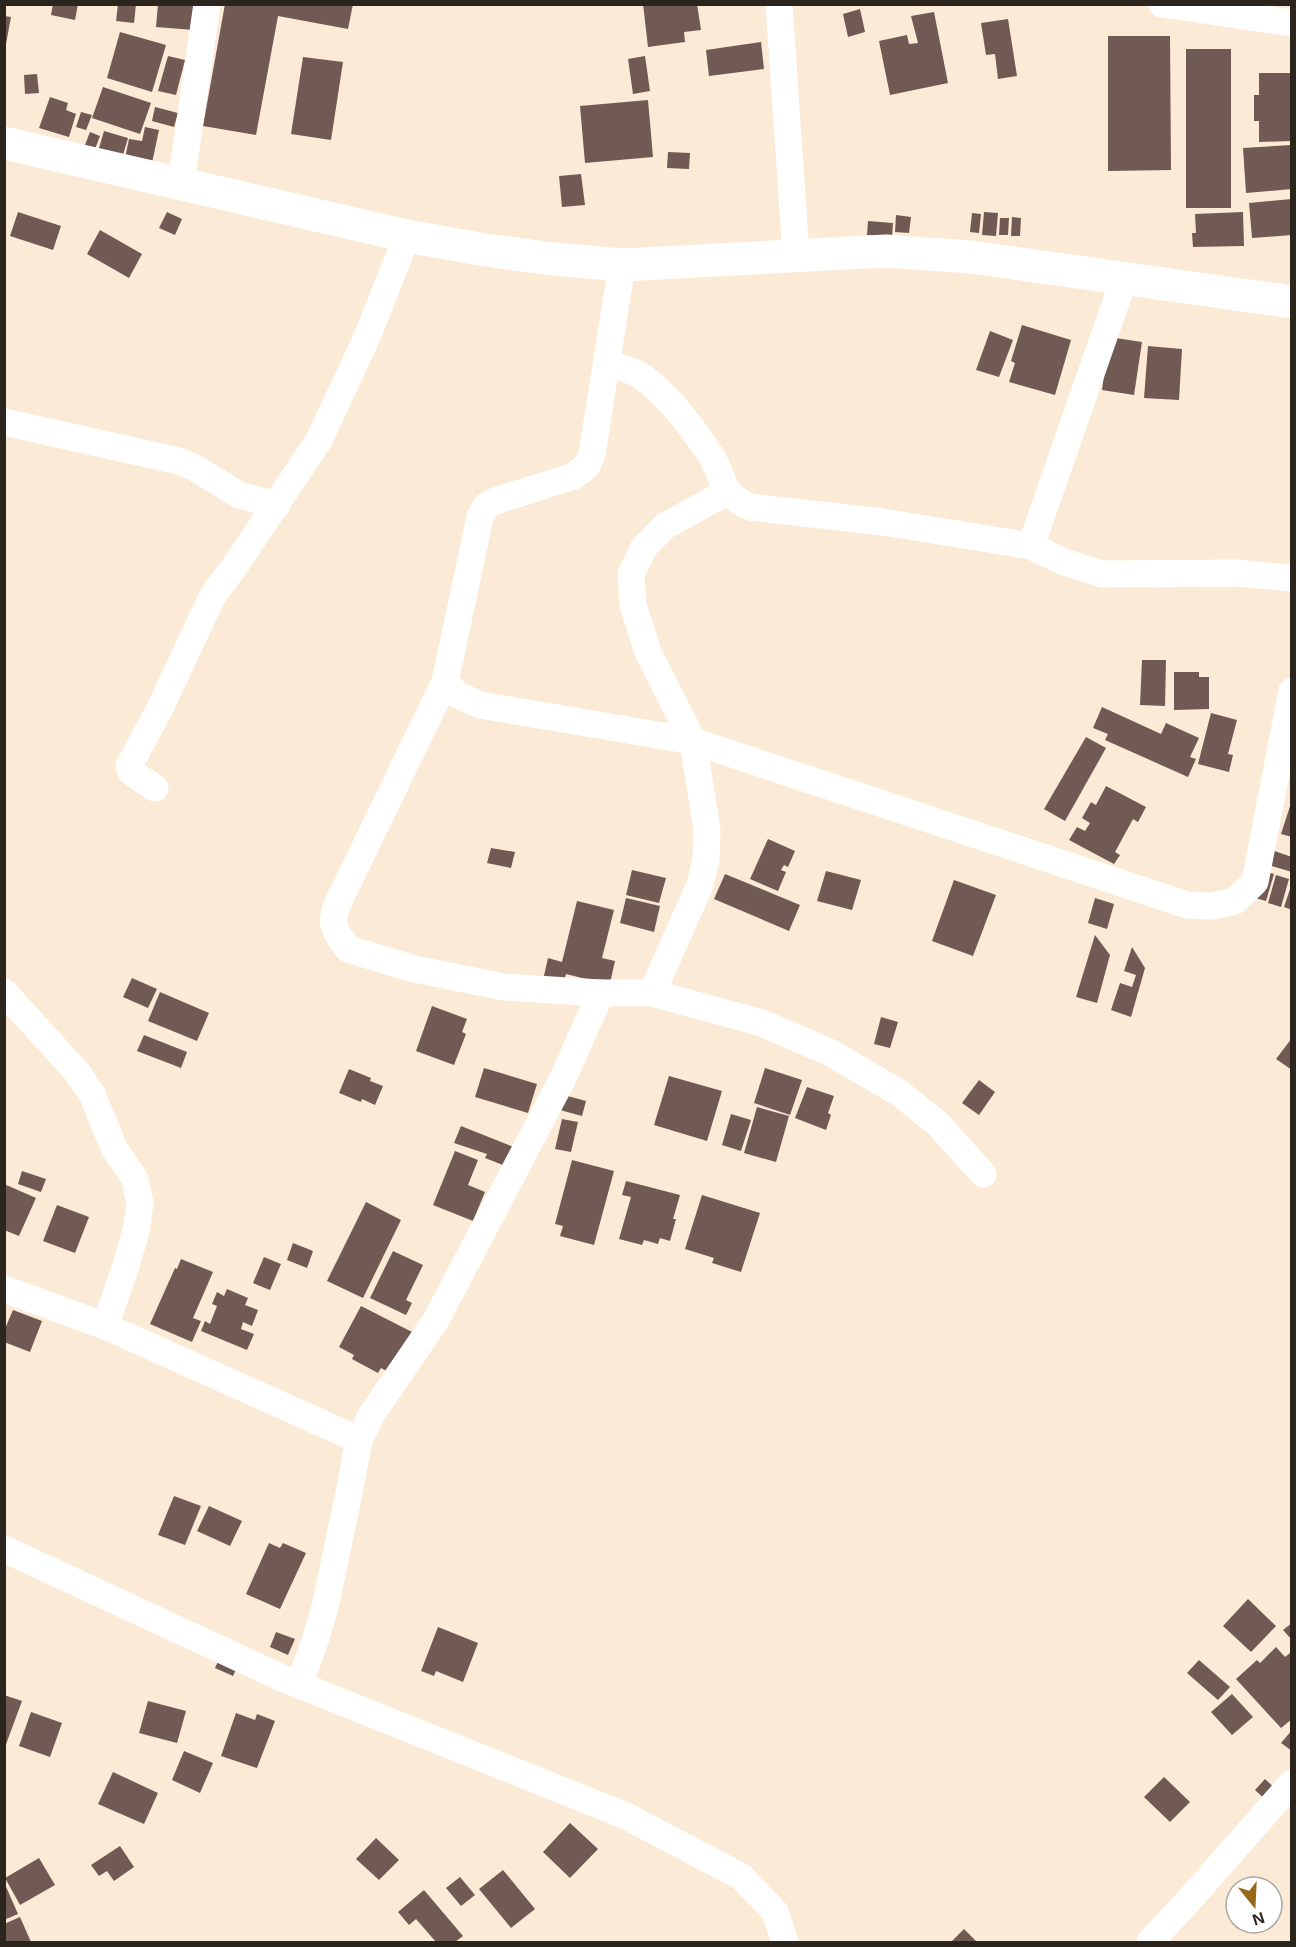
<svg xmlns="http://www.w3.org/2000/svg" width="1296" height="1947" font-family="Helvetica,sans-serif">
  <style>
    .building { fill: #715a53 }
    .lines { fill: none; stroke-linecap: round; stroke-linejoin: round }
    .minor { stroke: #fff; stroke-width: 27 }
    .tertiary { stroke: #fff; stroke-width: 33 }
  </style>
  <rect width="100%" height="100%" fill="#fbead5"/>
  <g class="building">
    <polygon points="53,4 78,4 75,20 51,15"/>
    <polygon points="118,4 136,4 134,23 116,21"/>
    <polygon points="158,4 196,4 194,30 156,27"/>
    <polygon points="225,4 353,4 348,29 278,16 256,135 203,126"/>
    <polygon points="643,4 697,4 701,30 684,32 685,42 648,47"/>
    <polygon points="860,9 865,32 848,37 843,14"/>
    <polygon points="934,12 948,83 890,95 879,41 907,35 909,44 918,43 911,16"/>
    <polygon points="4,16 11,17 6,44 4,43"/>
    <polygon points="1008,19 1017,76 998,79 995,54 986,55 981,23"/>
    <polygon points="120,32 166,45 152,92 107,78"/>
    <polygon points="1108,36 1170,36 1171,170 1108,171"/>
    <polygon points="761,42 764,69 709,76 706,50"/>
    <rect x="1186" y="49" width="45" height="159"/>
    <polygon points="168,56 185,60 176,95 158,91"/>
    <polygon points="645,56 650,91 633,94 628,59"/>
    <polygon points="303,57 343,62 331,140 291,134"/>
    <polygon points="1259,73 1292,73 1292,141 1259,142 1259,121 1254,121 1254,95 1259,95"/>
    <polygon points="37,74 39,93 25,94 24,75"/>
    <polygon points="103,87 151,103 140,134 92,118"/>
    <polygon points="50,97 68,103 66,110 76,114 69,137 39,128"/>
    <polygon points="648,100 653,157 585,163 580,106"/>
    <polygon points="155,107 178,113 174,127 152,121"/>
    <polygon points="81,112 92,115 86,130 76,127"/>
    <polygon points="145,127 159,130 152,163 125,158 129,139 142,141"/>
    <polygon points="104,131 128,138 121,162 97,155"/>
    <polygon points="90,132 100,136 95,149 85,145"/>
    <polygon points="1292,145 1292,189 1246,193 1243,148"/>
    <polygon points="668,152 690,153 689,169 667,168"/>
    <polygon points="581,174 585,205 562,207 559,176"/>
    <polygon points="1292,199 1292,235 1252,238 1249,203"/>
    <polygon points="18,212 61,226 53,250 10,236"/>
    <polygon points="167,212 182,219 175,235 159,228"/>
    <polygon points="984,212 998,213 996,236 982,235"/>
    <polygon points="1243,212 1244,246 1193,247 1192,233 1196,233 1195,214"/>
    <polygon points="972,213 981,214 979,233 970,232"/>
    <polygon points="896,215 911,217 909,233 895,232"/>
    <polygon points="1012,217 1021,218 1020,236 1011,236"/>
    <polygon points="1000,218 1009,218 1008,235 999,235"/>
    <polygon points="868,221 893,223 892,237 867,235"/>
    <polygon points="100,230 142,254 129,278 87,254"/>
    <polygon points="1022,325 1071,340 1055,395 1009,382 1015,363 1011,361"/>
    <polygon points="990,331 1013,340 999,377 976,370"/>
    <polygon points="1109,337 1142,342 1134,395 1102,390"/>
    <polygon points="1148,346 1182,349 1179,400 1144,398"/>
    <polygon points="1142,660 1166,660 1165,706 1140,705"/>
    <polygon points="1174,672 1199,672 1199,677 1209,677 1209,709 1174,710"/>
    <polygon points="1102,707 1161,734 1166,723 1199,738 1190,757 1196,759 1188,777 1105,740 1108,734 1093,728"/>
    <polygon points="1211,713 1237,720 1228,754 1233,755 1229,772 1198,764"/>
    <polygon points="1086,737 1106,748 1065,821 1044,809"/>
    <polygon points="1106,786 1146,807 1138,822 1133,819 1115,852 1120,855 1114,864 1069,840 1077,827 1085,831 1090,823 1082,818 1091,802 1096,805"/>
    <polygon points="1292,800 1292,837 1281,834"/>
    <polygon points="768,839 795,851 788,867 784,865 781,870 786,872 778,891 750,879"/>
    <polygon points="491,848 515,852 511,868 487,863"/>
    <polygon points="1266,848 1292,857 1292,872 1261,863"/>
    <polygon points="632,870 666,878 659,903 626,895"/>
    <polygon points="1260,870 1274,874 1266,901 1252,897"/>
    <polygon points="826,871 861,880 852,910 817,901"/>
    <polygon points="725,874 800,905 789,931 714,899"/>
    <polygon points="1276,875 1289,879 1281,907 1268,903"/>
    <polygon points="954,880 996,895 973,956 932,941"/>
    <polygon points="1292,883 1292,910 1284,907"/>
    <polygon points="626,898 660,906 654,932 620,923"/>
    <polygon points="1095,898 1114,904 1107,929 1088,923"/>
    <polygon points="577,901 614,910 602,958 615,961 608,992 586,979 566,974 563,985 543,980 548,958 562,962"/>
    <polygon points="1095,935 1110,955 1097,1003 1076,997"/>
    <polygon points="1132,947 1145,968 1131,1017 1111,1010 1120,983 1132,987 1136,975 1124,971"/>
    <polygon points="132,978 157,989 148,1008 123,997"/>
    <polygon points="160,992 209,1013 197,1041 148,1021"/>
    <polygon points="432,1006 467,1019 462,1032 466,1034 454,1065 416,1051"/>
    <polygon points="881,1017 898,1022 890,1048 874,1044"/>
    <polygon points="144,1035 187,1052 181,1068 137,1051"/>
    <polygon points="1292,1038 1292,1070 1276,1059"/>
    <polygon points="484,1068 537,1084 528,1113 475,1097"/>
    <polygon points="765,1068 802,1080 790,1115 754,1103"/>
    <polygon points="349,1069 371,1078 370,1081 383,1086 375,1105 362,1099 361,1102 339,1093"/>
    <polygon points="669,1076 722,1091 707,1141 654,1125"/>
    <polygon points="979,1080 995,1092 979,1115 962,1103"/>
    <polygon points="807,1087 834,1096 828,1113 831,1115 826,1130 795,1118"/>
    <polygon points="564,1095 586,1101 582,1116 560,1110"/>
    <polygon points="757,1107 789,1116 776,1162 744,1153"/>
    <polygon points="731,1114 751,1120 741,1151 722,1145"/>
    <polygon points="562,1119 578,1122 571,1152 555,1149"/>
    <polygon points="461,1126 516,1148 508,1167 485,1158 487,1154 454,1143"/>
    <polygon points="455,1151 478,1160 468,1185 485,1192 473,1221 433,1205"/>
    <polygon points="572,1160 614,1171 594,1245 560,1236 563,1226 555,1224"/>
    <polygon points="22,1171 46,1179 41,1192 18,1184"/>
    <polygon points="626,1181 680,1195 673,1219 676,1219 670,1241 660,1238 658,1244 644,1240 642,1245 619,1239 631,1197 622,1195"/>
    <polygon points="4,1184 36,1198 19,1236 4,1230"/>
    <polygon points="702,1195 760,1213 741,1272 712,1263 714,1258 685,1249"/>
    <polygon points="366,1202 401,1220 363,1298 327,1281"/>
    <polygon points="57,1205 89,1217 75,1253 43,1241"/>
    <polygon points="293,1243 313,1251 307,1268 287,1260"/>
    <polygon points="393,1251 423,1265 406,1300 412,1303 406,1315 370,1298"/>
    <polygon points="264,1257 281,1264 270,1290 253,1283"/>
    <polygon points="181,1259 213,1272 193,1318 201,1321 192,1342 150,1324 175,1268 177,1269"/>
    <polygon points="227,1289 248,1298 245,1305 258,1310 252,1326 243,1322 241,1329 254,1334 247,1350 201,1331 205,1321 210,1324 217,1306 212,1304 217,1292 224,1296"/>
    <polygon points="361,1306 414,1333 392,1374 381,1368 378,1373 352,1359 354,1355 339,1347"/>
    <polygon points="13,1310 42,1321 30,1352 4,1342 4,1331"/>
    <polygon points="174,1496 201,1506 185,1545 158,1535"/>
    <polygon points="209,1506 242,1521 230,1546 197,1531"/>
    <polygon points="269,1543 280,1548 283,1543 306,1553 280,1609 246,1594"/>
    <polygon points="1248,1599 1276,1626 1251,1652 1223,1626"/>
    <polygon points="1292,1623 1292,1640 1283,1630"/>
    <polygon points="438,1627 478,1643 463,1682 436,1671 434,1676 421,1671"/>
    <polygon points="276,1632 295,1639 288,1655 270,1647"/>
    <polygon points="1276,1647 1285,1657 1290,1653 1292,1654 1292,1719 1281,1728 1236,1679 1257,1660 1260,1663"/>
    <polygon points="220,1657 238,1665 233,1676 215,1668"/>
    <polygon points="1199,1660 1230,1687 1218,1700 1187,1673"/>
    <polygon points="1232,1694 1253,1717 1232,1735 1211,1712"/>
    <polygon points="4,1695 22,1701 5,1747 4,1747"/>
    <polygon points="148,1701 186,1711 177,1743 139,1733"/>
    <polygon points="31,1712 62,1723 50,1757 19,1746"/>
    <polygon points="236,1713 255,1720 257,1714 275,1721 257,1768 221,1756"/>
    <polygon points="1292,1730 1292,1751 1281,1743"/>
    <polygon points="184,1751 213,1763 200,1793 172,1780"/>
    <polygon points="113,1772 158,1793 144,1824 98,1804"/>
    <polygon points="1164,1777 1190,1802 1170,1822 1144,1797"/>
    <polygon points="1265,1779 1280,1793 1270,1804 1255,1790"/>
    <polygon points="570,1823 598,1849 570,1878 543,1852"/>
    <polygon points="376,1838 399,1860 379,1880 356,1859"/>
    <polygon points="120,1846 134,1867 114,1881 107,1871 99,1876 91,1865"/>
    <polygon points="39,1858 55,1885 20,1905 5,1878"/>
    <polygon points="503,1870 535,1909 511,1928 479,1889"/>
    <polygon points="460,1877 475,1895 461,1906 446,1888"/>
    <polygon points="4,1882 18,1914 4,1920"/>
    <polygon points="424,1890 463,1936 455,1942 436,1942 416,1919 409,1925 398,1912"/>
    <polygon points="20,1917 31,1942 6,1942 4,1924"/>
    <polygon points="964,1929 977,1942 951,1942"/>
  </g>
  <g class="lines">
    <g class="minor">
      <polyline points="779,4 796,255"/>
      <polyline points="1162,4 1292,23"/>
      <polyline points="181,183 207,4"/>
      <polyline points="622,265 592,454 587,466 574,476 495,501 486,506 480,517 445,682 336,907 333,921 337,933 348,949 414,969 504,987 601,993 652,993 762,1023 831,1053 901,1094 938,1124 983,1174"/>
      <path d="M607,363C617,367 629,369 638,374C665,391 692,427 710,454C726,478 718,493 750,507L883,522L1031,546L1064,562L1102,574L1236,573L1292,578"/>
      <polyline points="4,422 179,461 195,468 239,495 277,505"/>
      <polyline points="1031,546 1124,279"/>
      <polyline points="445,682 458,695 480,705 693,741 1187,905 1212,906 1235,901 1255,882 1292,691"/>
      <polyline points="155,788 131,772 129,766 160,708 213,595 235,566 319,440 367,337 407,236"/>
      <polyline points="4,992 76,1071 92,1094 114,1148 135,1179 140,1203 136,1231 126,1266 105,1326"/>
      <polyline points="652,993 700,885 706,859 707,830 693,741 648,652 633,605 631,574 644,547 665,526 727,492"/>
      <polyline points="4,1289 105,1326 359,1440"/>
      <polyline points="4,1549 282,1678 626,1816 742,1877 775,1912 785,1942"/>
      <polyline points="299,1685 316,1638 325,1607 349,1493 359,1440 372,1414 436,1320 562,1080 601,993"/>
      <polyline points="1150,1942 1191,1898 1292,1783"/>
    </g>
    <polyline class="tertiary" points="4,143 407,236 485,250 554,259 622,265 886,251 971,257 1292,302"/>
  </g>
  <rect width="1296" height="1947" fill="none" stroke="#2b251d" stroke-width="12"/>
  <g transform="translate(1254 1905) rotate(162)"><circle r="28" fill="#ffffff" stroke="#aaa8a5" stroke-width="1.5"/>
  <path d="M0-4.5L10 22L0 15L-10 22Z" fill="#98681a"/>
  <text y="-9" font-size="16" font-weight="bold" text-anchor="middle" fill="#2b251d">N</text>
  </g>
</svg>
